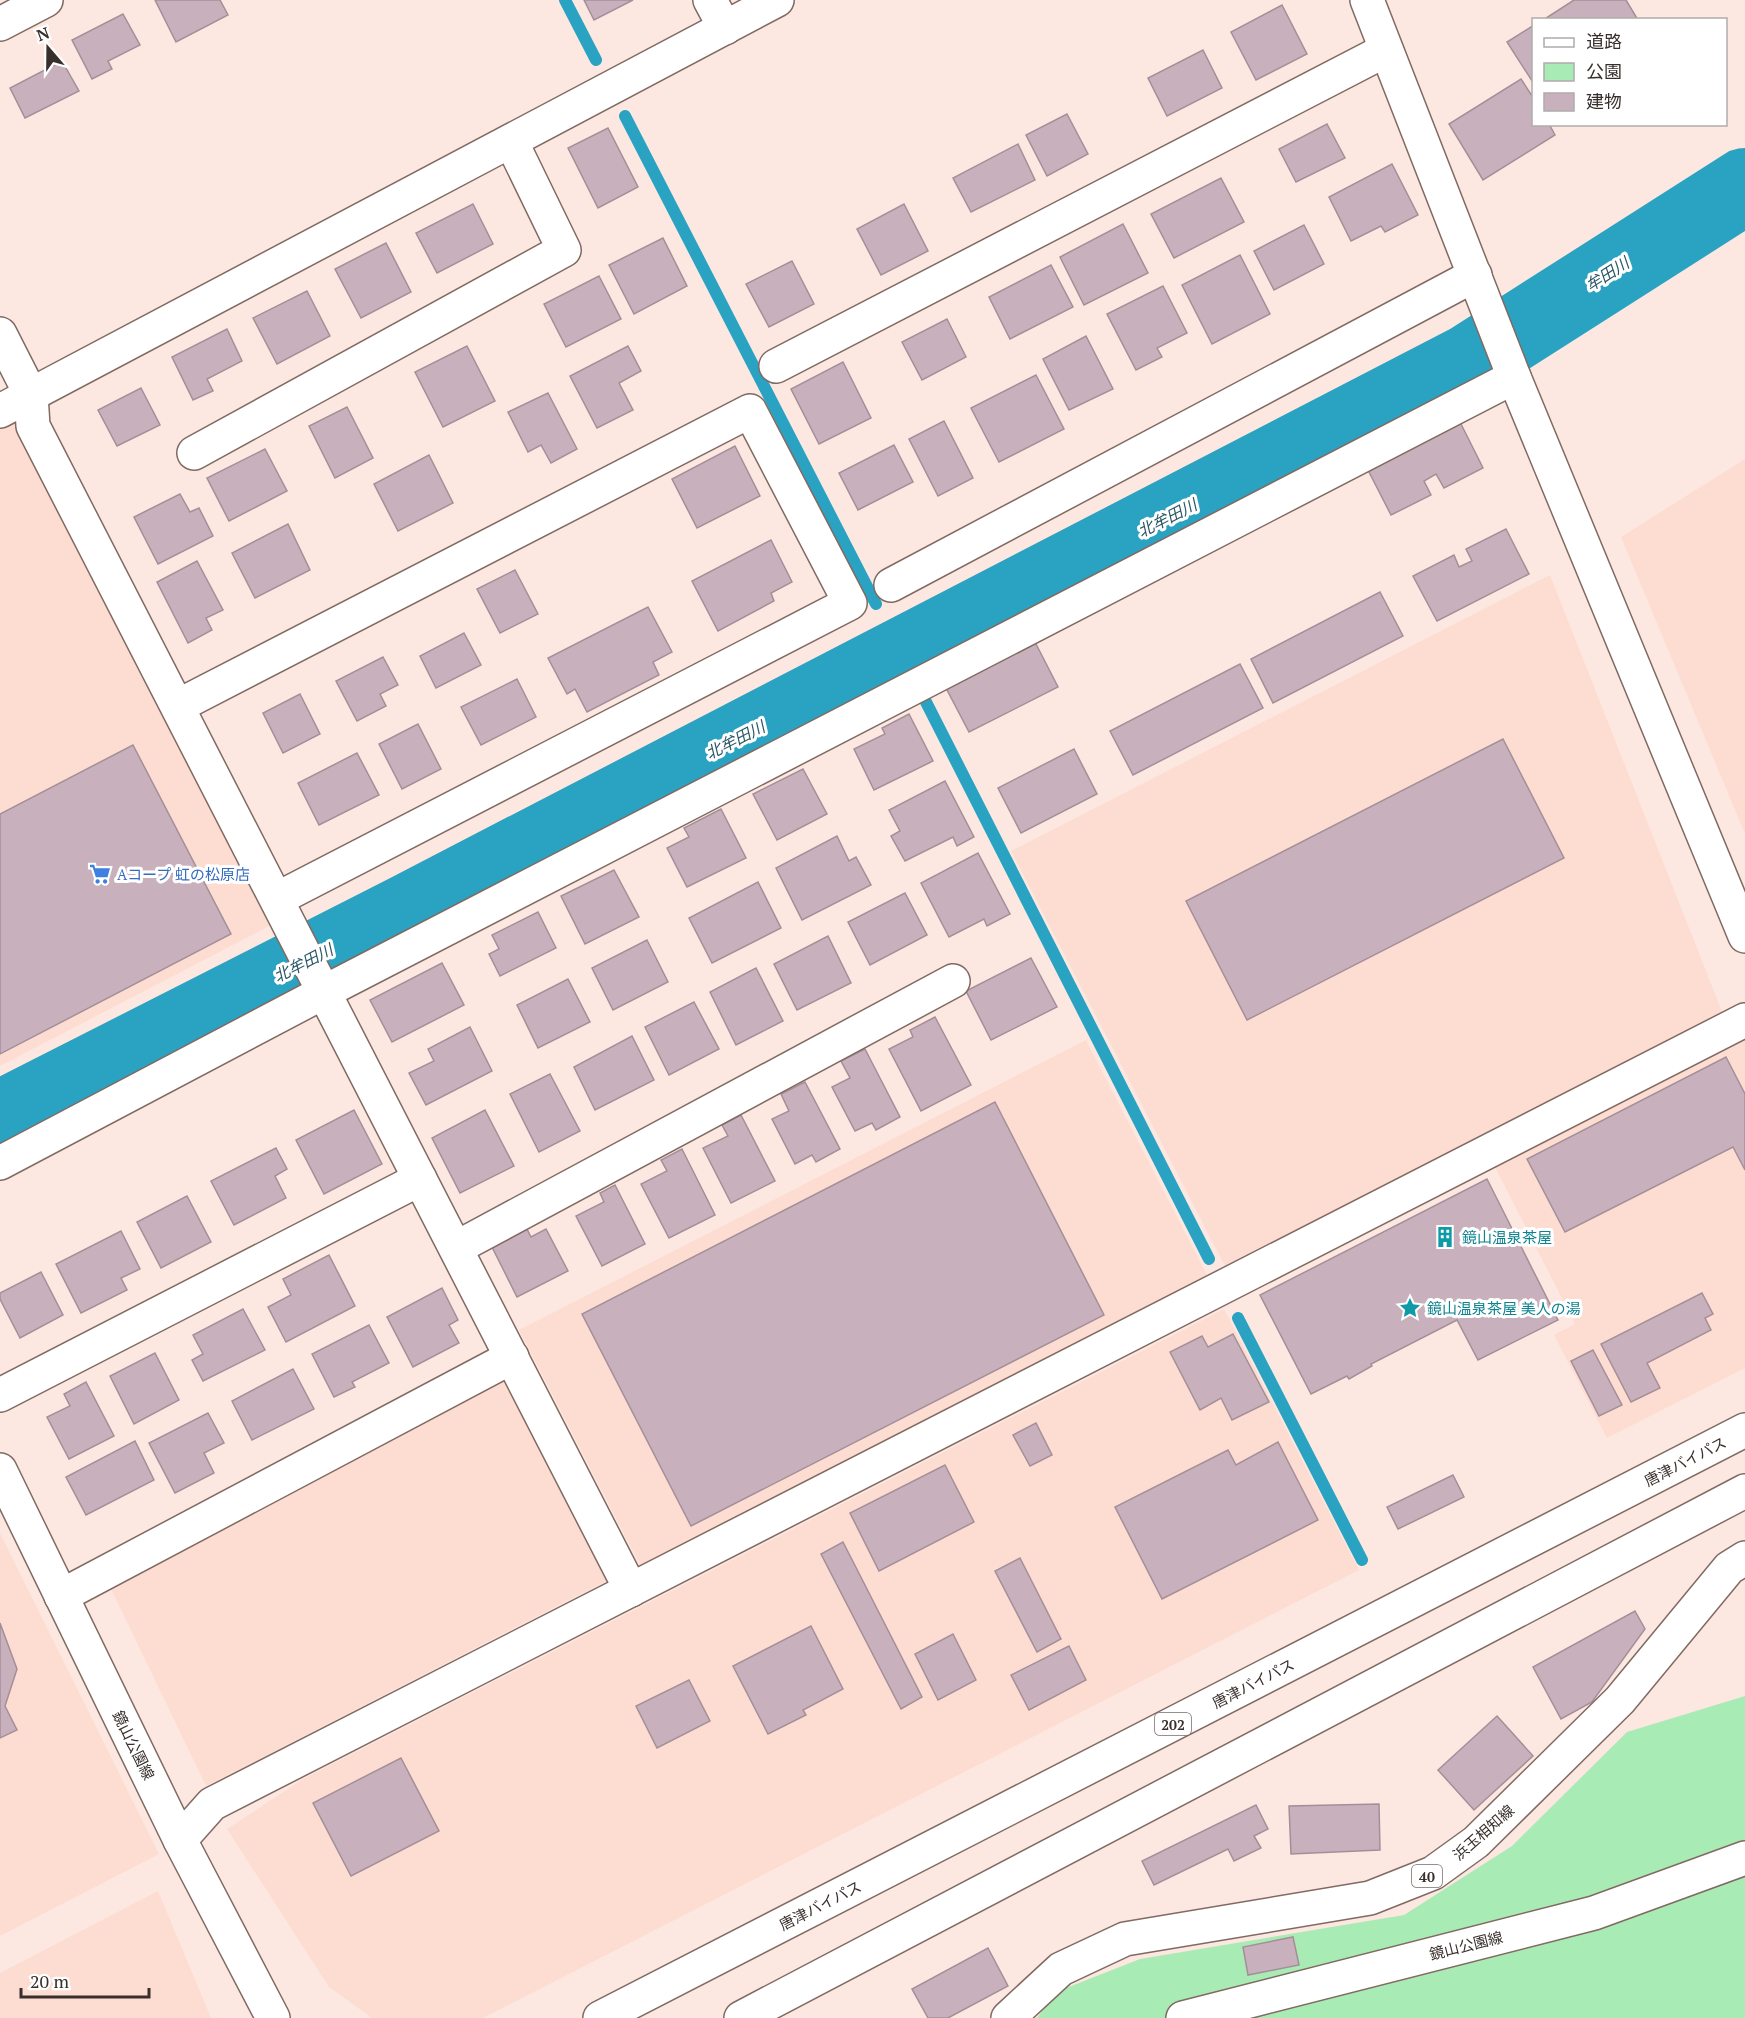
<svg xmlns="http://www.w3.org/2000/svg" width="1745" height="2018" font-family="'PT Serif','Noto Sans JP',serif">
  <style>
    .built { fill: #fdddd1 }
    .green { fill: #a9ebb5 }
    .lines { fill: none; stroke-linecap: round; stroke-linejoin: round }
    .stream { stroke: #2aa2c2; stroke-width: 12 }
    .river { stroke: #2aa2c2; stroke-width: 76 }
    .building { fill: #c8b1bc; stroke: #a48f99; stroke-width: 1.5 }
    .minor-casing { stroke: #806a62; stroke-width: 36 }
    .major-casing { stroke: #806a62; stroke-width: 36 }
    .highway-casing { stroke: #806a62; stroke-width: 36 }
    .minor { stroke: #fff; stroke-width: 33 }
    .major { stroke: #fff; stroke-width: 33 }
    .highway { stroke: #fff; stroke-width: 33 }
    .labels { text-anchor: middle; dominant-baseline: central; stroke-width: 6; stroke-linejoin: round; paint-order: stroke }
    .shield { fill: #fff; stroke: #746d6b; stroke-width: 1.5 }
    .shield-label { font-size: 14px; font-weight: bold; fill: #382f2c }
    .shop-label { font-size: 15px; fill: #366cbe; stroke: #fff; text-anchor: start }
    .culture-label { font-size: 15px; fill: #0d838f; stroke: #fff; text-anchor: start }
    .street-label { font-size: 15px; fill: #382f2c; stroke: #fff }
    .water-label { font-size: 16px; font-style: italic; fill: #285765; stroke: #fff }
  </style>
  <rect width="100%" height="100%" fill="#fce8e1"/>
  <g class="built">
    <polygon points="14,422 275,923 0,1066 0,429"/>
    <polygon points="1745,459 1745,834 1621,537"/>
    <polygon points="1550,575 1723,1014 1226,1268 1011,851"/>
    <polygon points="1086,1040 1208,1277 641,1567 519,1330"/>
    <polygon points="1740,1040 1745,1040 1745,1368 1607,1438 1554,1335 1575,1324 1494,1165"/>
    <polygon points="1224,1309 1359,1570 483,2018 372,2018 329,1987 227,1829 303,1779"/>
    <polygon points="505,1378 608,1580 206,1786 111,1589"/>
    <polygon points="0,1533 159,1854 0,1936"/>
    <polygon points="158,1891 211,2018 0,2018 0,1973"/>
  </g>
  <polygon class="green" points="1745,1696 1745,2018 1037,2018 1056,1992 1140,1959 1404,1915 1512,1846 1627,1732"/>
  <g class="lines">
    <g class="stream">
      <polyline points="565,0 596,60"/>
      <polyline points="625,116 876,604"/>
      <polyline points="926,702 1209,1259"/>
      <polyline points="1238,1318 1362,1560"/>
    </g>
    <polyline class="river" points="0,1119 407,912 1469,362 1745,186"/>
  </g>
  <g class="building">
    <polygon points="155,0 220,0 228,15 176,42"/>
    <polygon points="584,0 633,0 594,20"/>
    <polygon points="1574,0 1626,0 1638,20 1543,20"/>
    <polygon points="1282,5 1307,54 1256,80 1231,32"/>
    <polygon points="123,14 140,45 108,61 112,69 92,79 72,40"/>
    <polygon points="1534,25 1534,84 1507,42"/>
    <polygon points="1203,50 1222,88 1167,116 1148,78"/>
    <polygon points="62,61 79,91 25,118 10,88"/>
    <polygon points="1521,79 1534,99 1534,124 1549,124 1555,135 1483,180 1449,124"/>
    <polygon points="1067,114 1088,154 1047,176 1026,135"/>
    <polygon points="1327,124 1345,158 1296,182 1279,149"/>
    <polygon points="608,128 638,187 598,208 568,148"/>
    <polygon points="1018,144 1035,180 971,212 953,178"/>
    <polygon points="1392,164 1418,215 1385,232 1381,226 1351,241 1329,197"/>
    <polygon points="1221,178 1244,222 1174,258 1151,214"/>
    <polygon points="473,204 493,244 437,273 416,233"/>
    <polygon points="904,204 928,251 881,275 857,229"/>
    <polygon points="1123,224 1148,273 1084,305 1060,257"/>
    <polygon points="1304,225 1324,264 1274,290 1254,251"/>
    <polygon points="663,238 687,286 634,314 609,265"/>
    <polygon points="386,243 411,292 361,318 335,269"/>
    <polygon points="1240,255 1270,314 1212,344 1182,285"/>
    <polygon points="792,261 814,304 769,327 746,284"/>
    <polygon points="1051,265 1073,307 1010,339 989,297"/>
    <polygon points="599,276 621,319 566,347 544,304"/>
    <polygon points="1163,286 1187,333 1157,348 1162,357 1136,370 1107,314"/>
    <polygon points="307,291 330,336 277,364 253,318"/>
    <polygon points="947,319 966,357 922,380 902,342"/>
    <polygon points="227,329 242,361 207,379 213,391 193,400 172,357"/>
    <polygon points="1086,336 1113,389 1069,410 1043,359"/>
    <polygon points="467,346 495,401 443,427 415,372"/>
    <polygon points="628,346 641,371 619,383 633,410 597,428 570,376"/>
    <polygon points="843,362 871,418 819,444 791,389"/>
    <polygon points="1036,375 1064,429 999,462 971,408"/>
    <polygon points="141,388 160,425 117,446 98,410"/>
    <polygon points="548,393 577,449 551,463 541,445 528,452 508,412"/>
    <polygon points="347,407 373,458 335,478 309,426"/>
    <polygon points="944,421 973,478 938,496 909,439"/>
    <polygon points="1460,422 1483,468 1444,488 1436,474 1424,481 1431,495 1391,515 1368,470"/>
    <polygon points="894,445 913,482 858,510 839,473"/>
    <polygon points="735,446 760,496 697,528 672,479"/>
    <polygon points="265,449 287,491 229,521 207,478"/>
    <polygon points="429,455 453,503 398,531 374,484"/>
    <polygon points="180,494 190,512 199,508 213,536 158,564 134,517"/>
    <polygon points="288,524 310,570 255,598 232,553"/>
    <polygon points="1506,529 1529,574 1437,621 1413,576 1454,555 1459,567 1472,561 1466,549"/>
    <polygon points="771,540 792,582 771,593 774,601 718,631 692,581"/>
    <polygon points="197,561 223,610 206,618 212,630 188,643 157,582"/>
    <polygon points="515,570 538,614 500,633 477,589"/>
    <polygon points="1380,592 1403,636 1273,703 1251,659"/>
    <polygon points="648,607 672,652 653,662 659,675 587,712 575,689 567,694 548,658"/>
    <polygon points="464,633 481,665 436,688 420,656"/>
    <polygon points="1035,642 1058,687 969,732 946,688"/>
    <polygon points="383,657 398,685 380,694 386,706 357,721 336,681"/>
    <polygon points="1240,664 1263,708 1133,775 1110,731"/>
    <polygon points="517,679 536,717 481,745 461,707"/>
    <polygon points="300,694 320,734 283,753 263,713"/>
    <polygon points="909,714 933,761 874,790 854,749 885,734 882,728"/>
    <polygon points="418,724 441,769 402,789 379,744"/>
    <polygon points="1503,739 1564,858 1247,1020 1186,901"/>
    <polygon points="133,745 231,934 0,1054 0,814"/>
    <polygon points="1074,749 1097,794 1021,833 998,788"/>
    <polygon points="357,753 379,795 319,825 298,783"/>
    <polygon points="803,769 827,814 777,840 753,794"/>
    <polygon points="945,781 974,837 957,846 953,837 905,861 891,836 900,831 889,810"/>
    <polygon points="721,809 746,858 687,887 667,848 689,837 684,828"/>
    <polygon points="837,836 849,861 856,857 871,885 802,920 776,868"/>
    <polygon points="978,853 1010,914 987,926 984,919 949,937 921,883"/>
    <polygon points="614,870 639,917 585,944 561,896"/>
    <polygon points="758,882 781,928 712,963 689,918"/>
    <polygon points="905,893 927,935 870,965 848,922"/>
    <polygon points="538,912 556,948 500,976 489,954 499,949 492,935"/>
    <polygon points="828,936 851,983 797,1010 774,964"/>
    <polygon points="647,940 668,982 613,1010 592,968"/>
    <polygon points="1031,958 1057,1007 991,1040 966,991"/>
    <polygon points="442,963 464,1005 392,1042 370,1000"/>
    <polygon points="756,968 783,1021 736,1045 710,992"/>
    <polygon points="568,979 590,1022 538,1048 517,1005"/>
    <polygon points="694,1002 719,1049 669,1075 645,1027"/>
    <polygon points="935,1017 971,1085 921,1111 889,1049 913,1037 910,1030"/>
    <polygon points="470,1027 492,1071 426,1105 409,1073 434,1061 428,1049"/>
    <polygon points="632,1036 654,1080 595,1110 574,1067"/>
    <polygon points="865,1049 900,1117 876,1130 872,1123 855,1131 832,1087 850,1078 841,1061"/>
    <polygon points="1726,1057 1745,1094 1745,1170 1733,1147 1565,1232 1527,1159"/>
    <polygon points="550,1074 580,1131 539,1152 510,1094"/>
    <polygon points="805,1082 840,1149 816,1162 812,1155 795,1164 772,1119 789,1111 781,1094"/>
    <polygon points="995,1102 1104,1315 691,1526 582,1314"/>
    <polygon points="354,1110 382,1164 324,1194 296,1140"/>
    <polygon points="485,1110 514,1166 460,1193 432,1138"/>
    <polygon points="741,1115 775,1181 731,1203 703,1148 728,1136 722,1125"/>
    <polygon points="276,1148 287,1169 275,1176 286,1198 234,1225 211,1181"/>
    <polygon points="682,1149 715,1215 669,1238 641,1184 667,1171 661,1160"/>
    <polygon points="1487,1179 1558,1320 1478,1360 1457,1320 1371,1364 1372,1366 1349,1379 1347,1376 1311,1394 1260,1295"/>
    <polygon points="615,1185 645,1244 602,1266 576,1216 604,1202 600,1193"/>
    <polygon points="187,1196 211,1242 161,1268 137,1222"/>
    <polygon points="527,1229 531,1237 546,1229 568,1271 517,1297 492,1247"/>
    <polygon points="121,1231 140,1269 121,1278 127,1290 81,1313 56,1264"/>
    <polygon points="329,1255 355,1306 286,1342 268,1307 291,1295 283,1279"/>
    <polygon points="41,1272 63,1315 20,1338 0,1299 0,1293"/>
    <polygon points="442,1288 458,1320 449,1325 459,1343 413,1367 387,1317"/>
    <polygon points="1702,1293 1713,1314 1705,1318 1711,1330 1647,1363 1660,1388 1631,1402 1601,1344"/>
    <polygon points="243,1309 265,1350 203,1381 192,1360 203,1354 193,1335"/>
    <polygon points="369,1325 389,1363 352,1382 355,1387 334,1397 312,1354"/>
    <polygon points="1233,1334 1269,1402 1232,1420 1221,1398 1200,1410 1170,1352 1202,1336 1208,1347"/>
    <polygon points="1593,1350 1622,1405 1599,1416 1571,1361"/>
    <polygon points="155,1353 179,1400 134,1424 110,1376"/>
    <polygon points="293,1369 314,1409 252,1440 232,1401"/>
    <polygon points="86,1382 114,1436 69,1459 47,1417 70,1406 64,1394"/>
    <polygon points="208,1413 224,1443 204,1453 214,1473 175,1493 149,1443"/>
    <polygon points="1036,1423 1052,1455 1030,1466 1013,1435"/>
    <polygon points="135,1441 154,1480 86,1515 66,1477"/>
    <polygon points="1278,1442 1318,1520 1162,1599 1115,1507 1228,1450 1236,1465"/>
    <polygon points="945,1465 974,1522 879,1571 850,1513"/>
    <polygon points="1453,1475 1464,1497 1398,1529 1387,1507"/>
    <polygon points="843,1542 922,1697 901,1709 821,1554"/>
    <polygon points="1020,1558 1061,1639 1037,1652 995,1571"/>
    <polygon points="1635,1611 1645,1629 1592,1702 1561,1719 1533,1667"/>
    <polygon points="0,1623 17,1669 5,1706 17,1730 0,1738"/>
    <polygon points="811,1626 843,1689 803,1710 806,1715 768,1734 733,1666"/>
    <polygon points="953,1634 976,1680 938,1700 915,1654"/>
    <polygon points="1069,1646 1086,1680 1029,1710 1011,1675"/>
    <polygon points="689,1680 710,1721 657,1748 636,1706"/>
    <polygon points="1497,1716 1533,1756 1474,1810 1438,1770"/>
    <polygon points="401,1758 439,1831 351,1876 313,1803"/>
    <polygon points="1379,1804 1380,1850 1291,1854 1289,1806"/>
    <polygon points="1256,1805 1268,1829 1254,1836 1261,1848 1234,1861 1228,1849 1154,1885 1142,1861"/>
    <polygon points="1293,1937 1299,1965 1248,1975 1243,1947"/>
    <polygon points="988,1948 1008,1986 948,2018 928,2018 912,1989"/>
  </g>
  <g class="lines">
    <defs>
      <g id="minor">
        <polyline points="710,0 725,28"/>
        <polyline points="1367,0 1514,377 1745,936"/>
        <polyline points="0,24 46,0"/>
        <polyline points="0,334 31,395 33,426 631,1590"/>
        <polyline points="776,366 1386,50"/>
        <polyline points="0,411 777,0"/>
        <polyline points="194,453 564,250 511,141"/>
        <polyline points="891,585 1475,275"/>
        <polyline points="178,706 750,411 850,603 277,899"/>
        <polyline points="0,1163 324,992 1514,377"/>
        <polyline points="456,1248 953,981"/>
        <polyline points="0,1395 420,1179"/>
        <polyline points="61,1596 512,1357"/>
        <polyline points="180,1840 212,1804 1745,1020"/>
      </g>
      <g id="major">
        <polyline points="0,1470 180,1840 273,2018"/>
        <polyline points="1008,2018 1061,1969 1125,1939 1370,1898 1433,1873 1476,1842 1620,1700 1729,1568 1745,1558"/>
        <polyline points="1183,2018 1594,1913 1745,1858"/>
      </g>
      <g id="highway">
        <polyline points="600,2018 1745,1430"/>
        <polyline points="741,2018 1745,1491"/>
      </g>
    </defs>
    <use href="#minor" class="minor-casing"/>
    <use href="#major" class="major-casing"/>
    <use href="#highway" class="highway-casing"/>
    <use href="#minor" class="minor"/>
    <use href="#major" class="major"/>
    <use href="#highway" class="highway"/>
  </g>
  <defs>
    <symbol id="supermarket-bare" viewBox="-9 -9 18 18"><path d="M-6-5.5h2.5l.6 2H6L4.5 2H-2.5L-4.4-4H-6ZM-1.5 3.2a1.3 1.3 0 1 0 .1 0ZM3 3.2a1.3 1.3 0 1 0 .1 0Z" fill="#3f7fe0" stroke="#fff" stroke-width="2.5" paint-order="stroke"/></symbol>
    <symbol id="building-bare" viewBox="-9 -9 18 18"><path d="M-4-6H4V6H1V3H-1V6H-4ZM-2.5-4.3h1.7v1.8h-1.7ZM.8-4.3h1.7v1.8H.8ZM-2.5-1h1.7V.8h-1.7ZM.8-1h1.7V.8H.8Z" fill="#0f9aa8" stroke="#fff" stroke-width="2.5" paint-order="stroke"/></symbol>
    <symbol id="sight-bare" viewBox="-9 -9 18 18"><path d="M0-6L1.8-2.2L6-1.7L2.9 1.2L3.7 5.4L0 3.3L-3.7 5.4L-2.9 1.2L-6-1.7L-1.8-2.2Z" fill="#0f9aa8" stroke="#fff" stroke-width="2.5" paint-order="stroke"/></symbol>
  </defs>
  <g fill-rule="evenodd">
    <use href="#supermarket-bare" x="85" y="859" width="30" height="30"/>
    <use href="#building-bare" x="1430" y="1222" width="30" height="30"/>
    <use href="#sight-bare" x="1395" y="1293" width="30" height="30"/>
  </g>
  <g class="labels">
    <g class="shield">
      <rect x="1155" y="1713" width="36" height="22" rx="4.5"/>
      <rect x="1412" y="1865" width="30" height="22" rx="4.5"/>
    </g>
    <g class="shield-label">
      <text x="1173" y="1724">202</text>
      <text x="1427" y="1876">40</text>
    </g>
    <g class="shop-label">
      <text x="117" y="874">Aコープ 虹の松原店</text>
    </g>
    <g class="culture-label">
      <text x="1462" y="1237">鏡山温泉茶屋</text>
      <text x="1427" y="1308">鏡山温泉茶屋 美人の湯</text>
    </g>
    <g class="street-label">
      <text transform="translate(1685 1461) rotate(-27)">唐津バイパス</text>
      <text transform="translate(1253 1683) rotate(-27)">唐津バイパス</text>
      <text transform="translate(134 1745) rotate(64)">鏡山公園線</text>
      <text transform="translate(1483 1832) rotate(-41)">浜玉相知線</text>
      <text transform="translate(820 1905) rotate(-27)">唐津バイパス</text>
      <text transform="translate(1466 1945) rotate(-14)">鏡山公園線</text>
    </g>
    <g class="water-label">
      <text transform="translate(1607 274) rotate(-33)">牟田川</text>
      <text transform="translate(1167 518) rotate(-27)">北牟田川</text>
      <text transform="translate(735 740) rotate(-27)">北牟田川</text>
      <text transform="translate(303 963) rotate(-27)">北牟田川</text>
    </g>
  </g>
  <rect x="1532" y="18" width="195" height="108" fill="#ffffff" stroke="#afacab" stroke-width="1.5"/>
  <rect x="1544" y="38" width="30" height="9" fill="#ffffff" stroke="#afacab" stroke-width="1.5"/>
  <text x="1586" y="48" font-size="18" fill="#382f2c">道路</text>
  <rect x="1544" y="63" width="30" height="18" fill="#a9ebb5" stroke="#afacab" stroke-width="1.5"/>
  <text x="1586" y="78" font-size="18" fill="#382f2c">公園</text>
  <rect x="1544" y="93" width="30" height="18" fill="#c8b1bc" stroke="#afacab" stroke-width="1.5"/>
  <text x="1586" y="108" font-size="18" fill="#382f2c">建物</text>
  <g transform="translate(48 48) rotate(340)" stroke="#ffffff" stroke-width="4.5" paint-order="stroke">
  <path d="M0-4.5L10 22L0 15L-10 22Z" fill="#382f2c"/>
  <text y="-9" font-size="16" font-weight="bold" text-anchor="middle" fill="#382f2c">N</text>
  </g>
  <path d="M21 1988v9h128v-9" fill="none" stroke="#382f2c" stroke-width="3"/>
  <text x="30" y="1988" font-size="18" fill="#382f2c" stroke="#ffffff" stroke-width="4.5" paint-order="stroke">20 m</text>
</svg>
